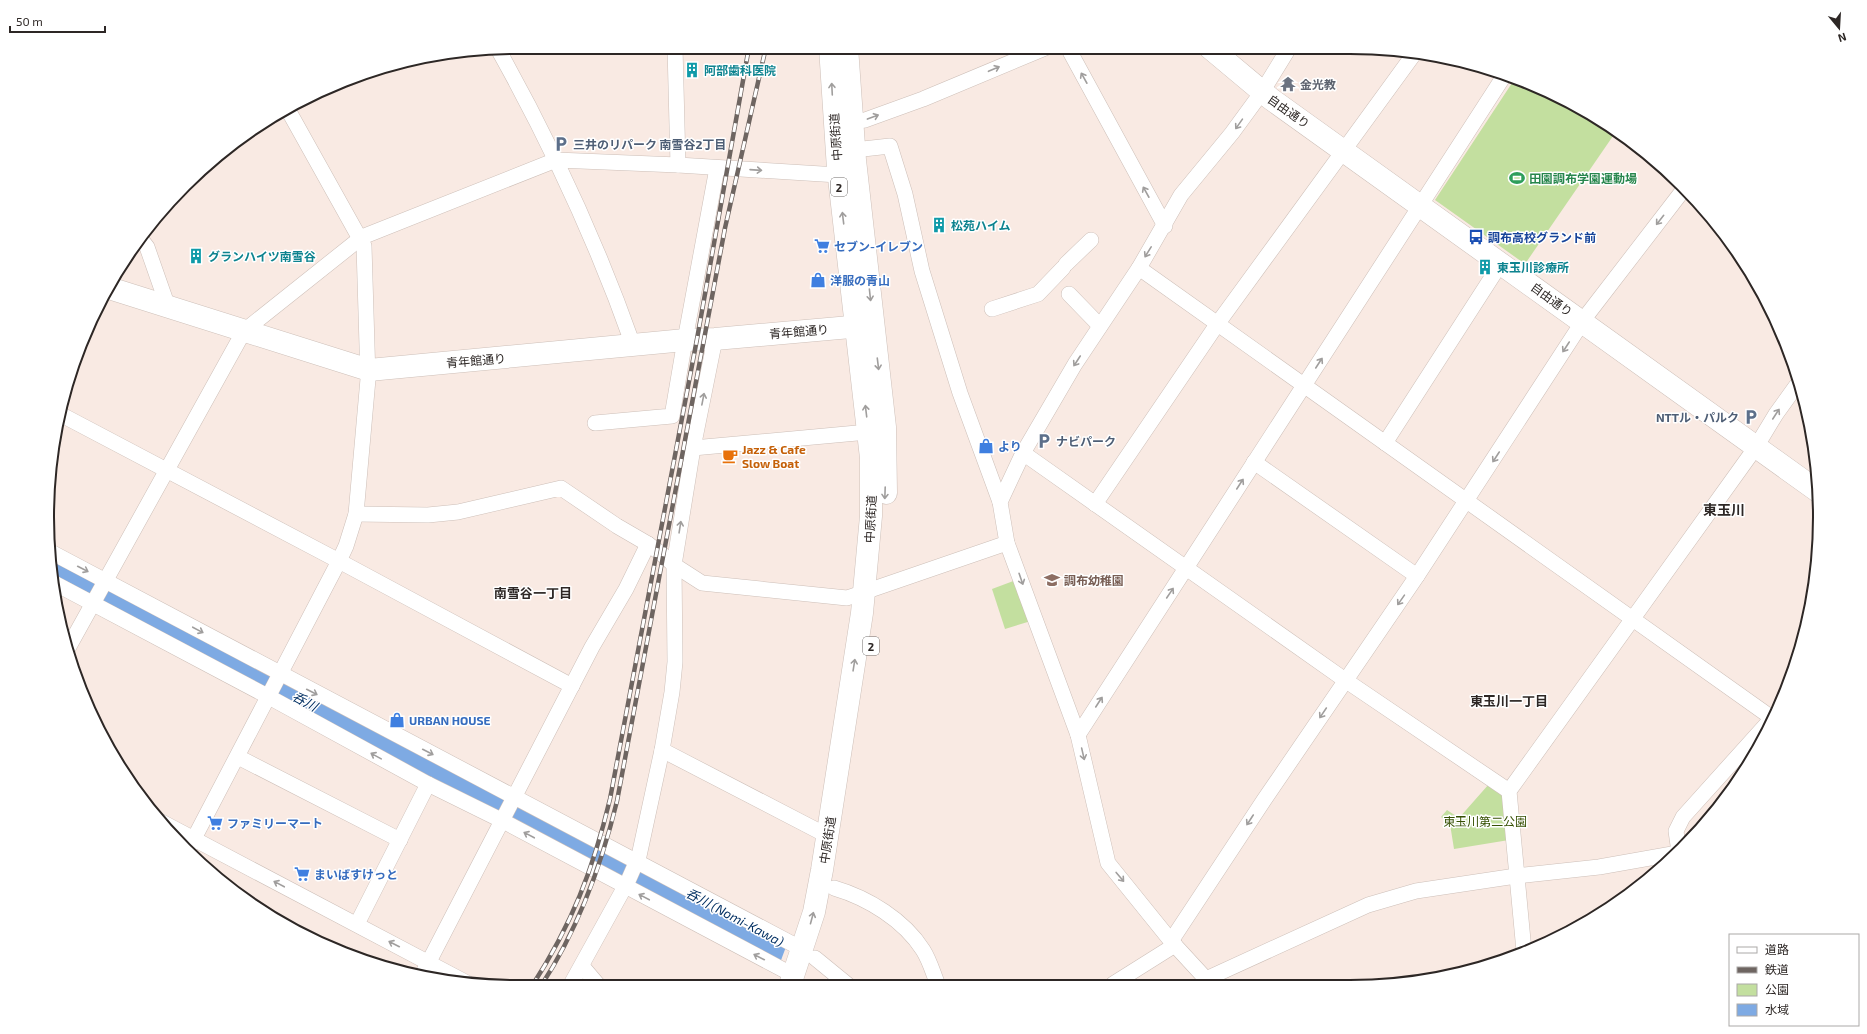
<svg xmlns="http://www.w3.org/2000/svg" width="1867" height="1034" font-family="'Exo 2','Noto Sans JP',sans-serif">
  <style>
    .green { fill: #c3df9f }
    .water { fill: #7eaae3 }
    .pier { fill: #f9eae3 }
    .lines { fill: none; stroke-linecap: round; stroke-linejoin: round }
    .street-casing { stroke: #cdbfb8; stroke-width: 16 }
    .secondary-casing { stroke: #cdbfb8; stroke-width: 23 }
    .primary-casing { stroke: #cdbfb8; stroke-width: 23 }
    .street { stroke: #fff; stroke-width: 15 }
    .secondary { stroke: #fff; stroke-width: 22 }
    .primary { stroke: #fff; stroke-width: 22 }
    .rail-casing { stroke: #6e6561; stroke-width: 4.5 }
    .rail { stroke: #fff; stroke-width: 3; stroke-dasharray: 9; stroke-linecap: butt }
    .oneway { stroke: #a09e9d }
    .labels { text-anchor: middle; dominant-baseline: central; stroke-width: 3; stroke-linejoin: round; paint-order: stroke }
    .shield { fill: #fff; stroke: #6c6866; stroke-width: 1 }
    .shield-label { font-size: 11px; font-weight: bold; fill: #2d2725 }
    .culture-label { font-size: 12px; font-weight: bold; fill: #0d838f; stroke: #fff; text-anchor: start }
    .worship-label { font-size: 12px; font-weight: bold; fill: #5b616d; stroke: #fff; text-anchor: start }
    .street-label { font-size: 12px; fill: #2d2725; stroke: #fff }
    .service-label { font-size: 12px; font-weight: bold; fill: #4e5e75; stroke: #fff; text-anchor: start }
    .leisure-label { font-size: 12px; font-weight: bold; fill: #27864d; stroke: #fff; text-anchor: start }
    .transit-label { font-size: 12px; font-weight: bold; fill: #164399; stroke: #fff; text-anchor: start }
    .shop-label { font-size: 12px; font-weight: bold; fill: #366cbe; stroke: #fff; text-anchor: start }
    .food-label { font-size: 12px; font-weight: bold; fill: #c56008; stroke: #fff; text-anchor: start }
    .education-label { font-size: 12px; font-weight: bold; fill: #785e54; stroke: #fff; text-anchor: start }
    .park-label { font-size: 12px; fill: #365003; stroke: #fff }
    .neighbourhood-label { font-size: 13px; font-weight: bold; fill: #2d2725; stroke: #fff }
    .water-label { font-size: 13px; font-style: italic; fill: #033063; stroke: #fff }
    .quarter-label { font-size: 14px; font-weight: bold; fill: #2d2725; stroke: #fff }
    .rim { fill: none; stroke: #2d2725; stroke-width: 2 }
  </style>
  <rect width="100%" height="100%" fill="#f9eae3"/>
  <g class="green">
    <polygon points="1514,80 1585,110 1645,153 1643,156 1613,136 1525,264 1435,200"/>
    <polygon points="1016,580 1031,621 1005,629 992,589"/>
    <polygon points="1489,784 1505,795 1509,840 1454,849 1450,824 1441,817 1447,810 1459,818"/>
  </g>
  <polygon class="water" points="50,558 783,944 842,985 817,985 278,695 53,576"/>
  <polygon class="pier" points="787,944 830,973 825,985 813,985 780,963"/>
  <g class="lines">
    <defs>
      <g id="street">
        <polyline points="675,47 678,165"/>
        <polyline points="1068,48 1165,226"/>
        <path d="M498,49C551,144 597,243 633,345"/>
        <polyline points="843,123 865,120 923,99 1045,48"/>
        <polyline points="854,150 890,146 905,194 922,271 960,393 1000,502"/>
        <polyline points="140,238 147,247 168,307"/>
        <polyline points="1066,264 1091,240"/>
        <polyline points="1139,268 1772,718"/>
        <polyline points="1069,294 1100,326"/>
        <polyline points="992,309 1038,294 1063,268"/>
        <polyline points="60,414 339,561 572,686"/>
        <polyline points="595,423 672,416 685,340 717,168"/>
        <polyline points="1385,443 1501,263"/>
        <polyline points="693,448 868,432"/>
        <polyline points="1023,453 1345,680 1509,791"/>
        <polyline points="1254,462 1417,576"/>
        <polyline points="1095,504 1218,323 1414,54"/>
        <polyline points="356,514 428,515 458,512 561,488 617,526 648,544 663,555 674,565 702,583 847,598 1007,543"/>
        <polyline points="49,551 802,949"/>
        <polyline points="54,583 269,697 428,784 503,821 793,975"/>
        <polyline points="67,650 244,331 362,237 556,160 678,165 838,175"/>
        <polyline points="1078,735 1504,76"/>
        <polyline points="662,750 828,836"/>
        <polyline points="238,757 400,840"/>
        <polyline points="158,820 467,983"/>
        <polyline points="188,850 339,561 346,546 356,514 368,379 364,246 287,108"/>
        <polyline points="1679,852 1676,831 1683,817 1773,717"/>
        <path d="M834,888C868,898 904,920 923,950C930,961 933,973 938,985"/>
        <polyline points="357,924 428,784"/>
        <polyline points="1171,941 1264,800 1417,576 1587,315 1684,189"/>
        <polyline points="1524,951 1509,791 1756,447 1776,414 1799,382"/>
        <polyline points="815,958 848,985"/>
        <polyline points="582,966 599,986"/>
        <polyline points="422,975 592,647 626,589 648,544"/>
        <polyline points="1206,979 1368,905 1416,891 1516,876 1599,867 1678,853"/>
        <polyline points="1113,984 1175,945"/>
        <polyline points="1209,984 1206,979 1171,941 1108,863 1078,735 1007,543 1000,502 1023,453 1075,364 1139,268 1181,195 1232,133 1262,92 1289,48"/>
        <polyline points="570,986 628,881 639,856 662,750 672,692 675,662 674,565 693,448 715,339"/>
      </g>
      <g id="secondary">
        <polyline points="1210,48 1271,99 1819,492"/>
        <polyline points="109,288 369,370 685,340 715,339 873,325"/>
      </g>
      <g id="primary">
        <polyline points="847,47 855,160 885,427 886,493"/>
        <polyline points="790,985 814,912 822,870 862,613 871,516 871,458 838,169 830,47"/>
      </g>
    </defs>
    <use href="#street" class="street-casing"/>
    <use href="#secondary" class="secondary-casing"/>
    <use href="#primary" class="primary-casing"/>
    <use href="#street" class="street"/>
    <use href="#secondary" class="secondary"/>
    <use href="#primary" class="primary"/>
    <defs>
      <g id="rail">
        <path d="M532,986C572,924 593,870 610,799L697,339L749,47"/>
        <path d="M541,986C578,929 601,867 617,801L725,228L766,47"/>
      </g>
    </defs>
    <use href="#rail" class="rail-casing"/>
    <use href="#rail" class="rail"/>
  </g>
  <defs><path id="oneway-shaft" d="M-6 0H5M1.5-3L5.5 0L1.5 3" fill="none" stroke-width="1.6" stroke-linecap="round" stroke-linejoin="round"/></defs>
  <g class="oneway">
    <use href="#oneway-shaft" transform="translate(994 69) rotate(-23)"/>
    <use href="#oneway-shaft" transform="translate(1084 78) rotate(-119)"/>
    <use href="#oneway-shaft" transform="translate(832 89) rotate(-93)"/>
    <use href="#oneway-shaft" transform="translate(873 117) rotate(-20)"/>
    <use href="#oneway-shaft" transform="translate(1239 124) rotate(125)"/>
    <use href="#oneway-shaft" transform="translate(756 170) rotate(4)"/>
    <use href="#oneway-shaft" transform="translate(1146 192) rotate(-119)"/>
    <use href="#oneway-shaft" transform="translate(843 218) rotate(-97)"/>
    <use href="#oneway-shaft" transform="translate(1660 220) rotate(128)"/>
    <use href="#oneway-shaft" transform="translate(1148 252) rotate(122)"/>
    <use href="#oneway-shaft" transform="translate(870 295) rotate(84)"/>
    <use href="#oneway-shaft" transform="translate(1566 347) rotate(123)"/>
    <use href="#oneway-shaft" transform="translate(1077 361) rotate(123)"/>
    <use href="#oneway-shaft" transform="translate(1319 363) rotate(-57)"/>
    <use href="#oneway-shaft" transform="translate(878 364) rotate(83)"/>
    <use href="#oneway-shaft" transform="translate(703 399) rotate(-79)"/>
    <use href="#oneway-shaft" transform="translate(866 411) rotate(-97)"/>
    <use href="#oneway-shaft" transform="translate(1776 414) rotate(-57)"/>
    <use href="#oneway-shaft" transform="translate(1496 457) rotate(123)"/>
    <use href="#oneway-shaft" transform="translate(1240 484) rotate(-57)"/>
    <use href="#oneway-shaft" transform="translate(885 493) rotate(92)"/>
    <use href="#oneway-shaft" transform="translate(680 527) rotate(-81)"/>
    <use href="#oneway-shaft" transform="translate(83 569) rotate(27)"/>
    <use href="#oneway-shaft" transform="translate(1021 579) rotate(71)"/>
    <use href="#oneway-shaft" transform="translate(1170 593) rotate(-56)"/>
    <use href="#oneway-shaft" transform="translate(1401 600) rotate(125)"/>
    <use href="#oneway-shaft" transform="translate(198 630) rotate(28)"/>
    <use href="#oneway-shaft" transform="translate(854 665) rotate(-81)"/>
    <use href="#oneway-shaft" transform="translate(312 692) rotate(27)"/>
    <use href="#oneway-shaft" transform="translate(1099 702) rotate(-57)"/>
    <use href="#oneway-shaft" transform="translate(1323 713) rotate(124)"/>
    <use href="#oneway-shaft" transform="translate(428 752) rotate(27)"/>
    <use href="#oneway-shaft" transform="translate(1083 754) rotate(77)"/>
    <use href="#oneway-shaft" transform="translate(376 756) rotate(-151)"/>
    <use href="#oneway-shaft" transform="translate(1250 820) rotate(123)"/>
    <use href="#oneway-shaft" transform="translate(529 835) rotate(-152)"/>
    <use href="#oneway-shaft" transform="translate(1120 877) rotate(50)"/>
    <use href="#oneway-shaft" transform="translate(279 884) rotate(-152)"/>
    <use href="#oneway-shaft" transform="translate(644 897) rotate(-152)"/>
    <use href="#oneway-shaft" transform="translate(812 918) rotate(-75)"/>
    <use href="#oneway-shaft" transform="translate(394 944) rotate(-153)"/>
    <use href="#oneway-shaft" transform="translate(759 957) rotate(-153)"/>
  </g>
  <defs>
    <symbol id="building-bare" viewBox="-9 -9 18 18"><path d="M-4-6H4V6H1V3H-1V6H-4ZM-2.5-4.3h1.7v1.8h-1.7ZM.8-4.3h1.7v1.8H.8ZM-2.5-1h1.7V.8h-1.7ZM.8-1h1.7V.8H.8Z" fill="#0f9aa8" stroke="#fff" stroke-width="2.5" paint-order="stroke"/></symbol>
    <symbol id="temple-bare" viewBox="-9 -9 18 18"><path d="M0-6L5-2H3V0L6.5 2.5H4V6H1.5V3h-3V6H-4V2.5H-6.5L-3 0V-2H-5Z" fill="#6b7280" stroke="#fff" stroke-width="2.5" paint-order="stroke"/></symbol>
    <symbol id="parking-bare" viewBox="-9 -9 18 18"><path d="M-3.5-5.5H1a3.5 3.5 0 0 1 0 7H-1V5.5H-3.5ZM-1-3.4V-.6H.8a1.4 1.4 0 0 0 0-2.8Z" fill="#5c6f8a" stroke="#fff" stroke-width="2.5" paint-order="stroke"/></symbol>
    <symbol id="stadium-bare" viewBox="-9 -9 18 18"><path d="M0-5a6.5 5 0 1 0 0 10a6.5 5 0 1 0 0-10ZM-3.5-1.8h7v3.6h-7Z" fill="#2e9e5b" stroke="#fff" stroke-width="2.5" paint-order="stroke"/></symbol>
    <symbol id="bus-bare" viewBox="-9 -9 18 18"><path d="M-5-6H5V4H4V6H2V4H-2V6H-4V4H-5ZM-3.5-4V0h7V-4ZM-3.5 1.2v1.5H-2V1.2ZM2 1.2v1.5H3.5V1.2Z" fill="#1a4fb4" stroke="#fff" stroke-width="2.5" paint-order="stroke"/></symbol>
    <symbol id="supermarket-bare" viewBox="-9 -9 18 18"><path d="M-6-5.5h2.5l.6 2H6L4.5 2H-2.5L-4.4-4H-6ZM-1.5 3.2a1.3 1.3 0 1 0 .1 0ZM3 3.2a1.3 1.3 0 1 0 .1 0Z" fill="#3f7fe0" stroke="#fff" stroke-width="2.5" paint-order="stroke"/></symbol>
    <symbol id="shop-bare" viewBox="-9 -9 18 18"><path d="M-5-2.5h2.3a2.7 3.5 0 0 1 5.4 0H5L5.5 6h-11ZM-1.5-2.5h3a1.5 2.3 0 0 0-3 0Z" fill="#3f7fe0" stroke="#fff" stroke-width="2.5" paint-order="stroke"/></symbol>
    <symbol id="cafe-bare" viewBox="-9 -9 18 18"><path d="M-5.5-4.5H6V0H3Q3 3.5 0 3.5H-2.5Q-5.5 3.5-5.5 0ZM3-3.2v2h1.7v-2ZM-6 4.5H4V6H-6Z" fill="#e8710a" stroke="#fff" stroke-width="2.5" paint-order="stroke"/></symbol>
    <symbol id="school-bare" viewBox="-9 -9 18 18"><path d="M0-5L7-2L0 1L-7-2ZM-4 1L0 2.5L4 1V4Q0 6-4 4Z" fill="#8d6e63" stroke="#fff" stroke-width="2.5" paint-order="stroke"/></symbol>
  </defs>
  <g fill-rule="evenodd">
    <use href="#building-bare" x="681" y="59" width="22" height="22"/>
    <use href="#temple-bare" x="1277" y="73" width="22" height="22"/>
    <use href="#parking-bare" x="550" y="133" width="22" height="22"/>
    <use href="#stadium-bare" x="1506" y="167" width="22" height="22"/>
    <use href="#building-bare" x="928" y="214" width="22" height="22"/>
    <use href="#bus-bare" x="1465" y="226" width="22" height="22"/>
    <use href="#supermarket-bare" x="811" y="235" width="22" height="22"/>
    <use href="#building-bare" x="185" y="245" width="22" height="22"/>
    <use href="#building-bare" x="1474" y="256" width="22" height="22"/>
    <use href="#shop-bare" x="807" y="269" width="22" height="22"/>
    <use href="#parking-bare" x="1740" y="406" width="22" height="22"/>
    <use href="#parking-bare" x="1033" y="430" width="22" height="22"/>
    <use href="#shop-bare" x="975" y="435" width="22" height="22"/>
    <use href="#cafe-bare" x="719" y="445" width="22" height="22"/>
    <use href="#school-bare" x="1041" y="569" width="22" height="22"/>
    <use href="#shop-bare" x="386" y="709" width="22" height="22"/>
    <use href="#supermarket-bare" x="204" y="812" width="22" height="22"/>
    <use href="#supermarket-bare" x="291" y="863" width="22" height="22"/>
  </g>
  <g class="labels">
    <g class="shield">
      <rect x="831" y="178" width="16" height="18" rx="3"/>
      <rect x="863" y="637" width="16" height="18" rx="3"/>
    </g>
    <g class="shield-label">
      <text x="839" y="187">2</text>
      <text x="871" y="646">2</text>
    </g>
    <g class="culture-label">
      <text x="704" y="70">阿部歯科医院</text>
      <text x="951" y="225">松苑ハイム</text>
      <text x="208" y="256">グランハイツ南雪谷</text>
      <text x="1497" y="267">東玉川診療所</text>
    </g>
    <g class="worship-label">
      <text x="1300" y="84">金光教</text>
    </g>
    <g class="street-label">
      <text transform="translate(1289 111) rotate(35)">自由通り</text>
      <text transform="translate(835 137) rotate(-94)">中原街道</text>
      <text transform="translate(1552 299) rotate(36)">自由通り</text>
      <text transform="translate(799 331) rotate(-5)">青年館通り</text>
      <text transform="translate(476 360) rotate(-5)">青年館通り</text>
      <text transform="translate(870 519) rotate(-87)">中原街道</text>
      <text transform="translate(827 840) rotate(-81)">中原街道</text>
    </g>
    <g class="service-label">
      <text x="573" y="144">三井のリパーク 南雪谷2丁目</text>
      <text x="1739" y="417" text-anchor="end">NTTル・パルク</text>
      <text x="1056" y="441">ナビパーク</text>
    </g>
    <g class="leisure-label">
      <text x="1529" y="178">田園調布学園運動場</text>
    </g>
    <g class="transit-label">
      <text x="1488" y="237">調布高校グランド前</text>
    </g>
    <g class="shop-label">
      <text x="834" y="246">セブン-イレブン</text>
      <text x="830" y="280">洋服の青山</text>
      <text x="998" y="446">より</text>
      <text x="409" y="720">URBAN HOUSE</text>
      <text x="227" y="823">ファミリーマート</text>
      <text x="314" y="874">まいばすけっと</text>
    </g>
    <g class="food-label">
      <text x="742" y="449">Jazz &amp; Cafe<tspan x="742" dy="14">Slow Boat</tspan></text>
    </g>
    <g class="education-label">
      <text x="1064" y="580">調布幼稚園</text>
    </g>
    <g class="park-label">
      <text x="1485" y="821">東玉川第二公園</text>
    </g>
    <g class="neighbourhood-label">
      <text x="533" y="593">南雪谷一丁目</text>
      <text x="1509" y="701">東玉川一丁目</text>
    </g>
    <g class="water-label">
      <text transform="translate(305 701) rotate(28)">呑川</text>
      <text transform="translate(735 917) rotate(28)">呑川 (Nomi-Kawa)</text>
    </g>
    <g class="quarter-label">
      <text x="1724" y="509">東玉川</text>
    </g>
  </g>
  <path d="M0 0H1867V1034H0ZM517 54H1350A463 463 0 0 1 1813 517V517A463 463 0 0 1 1350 980H517A463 463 0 0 1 54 517V517A463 463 0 0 1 517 54Z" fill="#fff" fill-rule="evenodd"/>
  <path class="rim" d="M517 54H1350A463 463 0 0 1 1813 517V517A463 463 0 0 1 1350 980H517A463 463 0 0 1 54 517V517A463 463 0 0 1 517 54Z"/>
  <rect x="1729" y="934" width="130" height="92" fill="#ffffff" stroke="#aba9a8"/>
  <rect x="1737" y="947" width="20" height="6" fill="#ffffff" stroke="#aba9a8"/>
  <text x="1765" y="954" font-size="12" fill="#2d2725">道路</text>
  <rect x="1737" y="967" width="20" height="6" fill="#6e6561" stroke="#aba9a8"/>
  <text x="1765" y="974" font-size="12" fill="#2d2725">鉄道</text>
  <rect x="1737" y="984" width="20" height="12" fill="#c3df9f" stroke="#aba9a8"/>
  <text x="1765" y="994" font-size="12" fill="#2d2725">公園</text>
  <rect x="1737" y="1004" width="20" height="12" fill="#7eaae3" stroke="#aba9a8"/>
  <text x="1765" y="1014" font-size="12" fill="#2d2725">水域</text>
  <g transform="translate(1839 28) rotate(162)" stroke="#ffffff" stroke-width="3" paint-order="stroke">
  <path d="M0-3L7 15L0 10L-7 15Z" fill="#2d2725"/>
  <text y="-6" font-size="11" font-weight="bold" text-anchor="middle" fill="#2d2725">N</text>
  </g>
  <path d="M10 26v6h95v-6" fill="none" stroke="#2d2725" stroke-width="2"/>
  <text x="16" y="26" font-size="12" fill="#2d2725" stroke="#ffffff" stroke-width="3" paint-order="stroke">50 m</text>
</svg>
